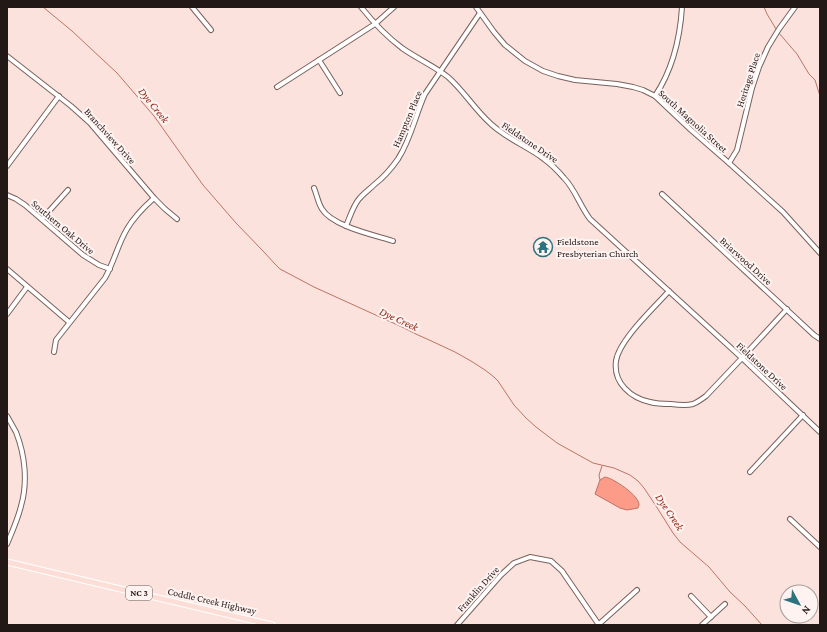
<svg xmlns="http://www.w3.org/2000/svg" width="827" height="632" font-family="'Crimson Pro',serif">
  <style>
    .water { fill: #fc9b87; stroke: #bb7465 }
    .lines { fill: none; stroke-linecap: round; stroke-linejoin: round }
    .stream { stroke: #bb7465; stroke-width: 1 }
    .minor-casing { stroke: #78625d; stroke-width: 6 }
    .major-casing { stroke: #fff; stroke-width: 7 }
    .minor { stroke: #fff; stroke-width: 4 }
    .major { stroke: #fdded7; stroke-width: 5 }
    .labels { text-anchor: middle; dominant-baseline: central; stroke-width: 4; stroke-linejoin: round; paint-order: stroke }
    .shield { fill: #fef3f1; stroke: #645a58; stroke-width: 1 }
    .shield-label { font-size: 9px; font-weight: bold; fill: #221917 }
    .street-label { font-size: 10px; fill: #221917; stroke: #fef3f1 }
    .poi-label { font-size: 10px; fill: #221917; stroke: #fef3f1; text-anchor: start }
    .water-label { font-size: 11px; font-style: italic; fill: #92230f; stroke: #fef3f1 }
  </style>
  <rect width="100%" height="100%" fill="#fce2dc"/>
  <path class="water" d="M605,477C613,478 640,496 639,505C639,506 638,507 638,508L627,510L620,508L595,494L600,480Z"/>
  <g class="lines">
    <g class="stream">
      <polyline points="43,7 72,31 117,73 154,116 203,185 236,223 263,251 275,264 280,269 314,287 402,327 418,335 427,339 455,352 471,361 485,370 494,377 498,381 514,405 526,418 536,427 557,443 593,463 614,468 630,475 638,481 644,488 656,506 673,533 680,542 709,567 730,592 745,606 762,625"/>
      <polyline points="764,7 767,14 776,29"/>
      <polyline points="778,32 797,54 809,74 815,80 820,96"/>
      <polyline points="600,480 599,475 602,466"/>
    </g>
    <defs>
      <g id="minor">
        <polyline points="192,7 211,30"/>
        <path d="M361,7C373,22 386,36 402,48C416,58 434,66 448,77C464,91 475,110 491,124C507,139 527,146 544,159C551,164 558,171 564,178C575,189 580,206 590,219L742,358L820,432"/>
        <polyline points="476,7 494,32 505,45 525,61 543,71 558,76 575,80 617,84 633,87 643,90 655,96 691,130 729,163 783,212 820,253"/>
        <polyline points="7,56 71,106 90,123 154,198 165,209 177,219"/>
        <polyline points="319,60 340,93"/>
        <polyline points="277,87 375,24 394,7"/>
        <path d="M655,96C673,69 680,39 682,7"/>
        <polyline points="729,163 737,150 752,88 759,67 768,47 779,29 795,7"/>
        <polyline points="7,166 59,96"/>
        <path d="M314,188C317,195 318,203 322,209C332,226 374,235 393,241"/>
        <polyline points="662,194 814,335 820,339"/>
        <polyline points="7,195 16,199 25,205 83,255 99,265 110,269"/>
        <polyline points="42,219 68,190"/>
        <path d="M346,226C350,217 353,206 359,199C364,193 370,189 375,184C384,177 391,169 398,159C411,139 415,116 425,94L480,13"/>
        <polyline points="7,269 69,322"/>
        <path d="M669,291C654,308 619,340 616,361C613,383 631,398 650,402C657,404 664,404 671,404C678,405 686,406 693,404C698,402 702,399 706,396L742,358L787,309"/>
        <polyline points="7,314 27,287"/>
        <path d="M54,352L56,340L105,278C114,262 118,244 127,229C134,217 144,207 154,198"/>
        <path d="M7,416C10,421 13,427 16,432C25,455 28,482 21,506C18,519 12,532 7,544"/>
        <polyline points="750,472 803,415"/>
        <polyline points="790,519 820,547"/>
        <polyline points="691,596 711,617"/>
        <polyline points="457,625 501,575 514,563 530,557 551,561 562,571 599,625"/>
        <polyline points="598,625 637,590"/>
        <polyline points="702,625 725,604"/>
      </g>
      <polyline id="major" points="7,562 272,625"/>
    </defs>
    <use href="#minor" class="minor-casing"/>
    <use href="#major" class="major-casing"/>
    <use href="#minor" class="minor"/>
    <use href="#major" class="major"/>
  </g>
  <defs>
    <symbol id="temple-ring" viewBox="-11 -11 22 22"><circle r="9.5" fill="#fef3f1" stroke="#2c727f" stroke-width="1.5"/><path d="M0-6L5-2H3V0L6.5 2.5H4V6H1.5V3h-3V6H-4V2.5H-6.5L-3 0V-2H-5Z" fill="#2c727f"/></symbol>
  </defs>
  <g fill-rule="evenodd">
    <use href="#temple-ring" x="532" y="236" width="22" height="22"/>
  </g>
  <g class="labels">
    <rect class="shield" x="126" y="586" width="26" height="14" rx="3"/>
    <g class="shield-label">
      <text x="139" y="593">NC 3</text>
    </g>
    <g class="street-label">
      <text transform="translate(748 80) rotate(-72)">Heritage Place</text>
      <text transform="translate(407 119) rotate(-67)">Hampton Place</text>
      <text transform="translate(693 121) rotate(42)">South Magnolia Street</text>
      <text transform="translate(110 136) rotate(48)">Branchview Drive</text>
      <text transform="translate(530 142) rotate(34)">Fieldstone Drive</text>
      <text transform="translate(63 227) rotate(40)">Southern Oak Drive</text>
      <text transform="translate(746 261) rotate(42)">Briarwood Drive</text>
      <text transform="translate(762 366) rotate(43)">Fieldstone Drive</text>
      <text transform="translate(478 589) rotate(-48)">Franklin Drive</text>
      <text transform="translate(212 601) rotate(13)">Coddle Creek Highway</text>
    </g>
    <g class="poi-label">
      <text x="557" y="241">Fieldstone<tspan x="557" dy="12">Presbyterian Church</tspan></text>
    </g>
    <g class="water-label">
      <text transform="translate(154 105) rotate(51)">Dye Creek</text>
      <text transform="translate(399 319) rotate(25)">Dye Creek</text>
      <text transform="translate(670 512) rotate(56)">Dye Creek</text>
    </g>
  </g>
  <rect width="827" height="632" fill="none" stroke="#221917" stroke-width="16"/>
  <g transform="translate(799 604) rotate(130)"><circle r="19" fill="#fef3f1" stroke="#a69c9a"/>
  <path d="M0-3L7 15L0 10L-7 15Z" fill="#2c727f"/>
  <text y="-6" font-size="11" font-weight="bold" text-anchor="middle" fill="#221917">N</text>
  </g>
</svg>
